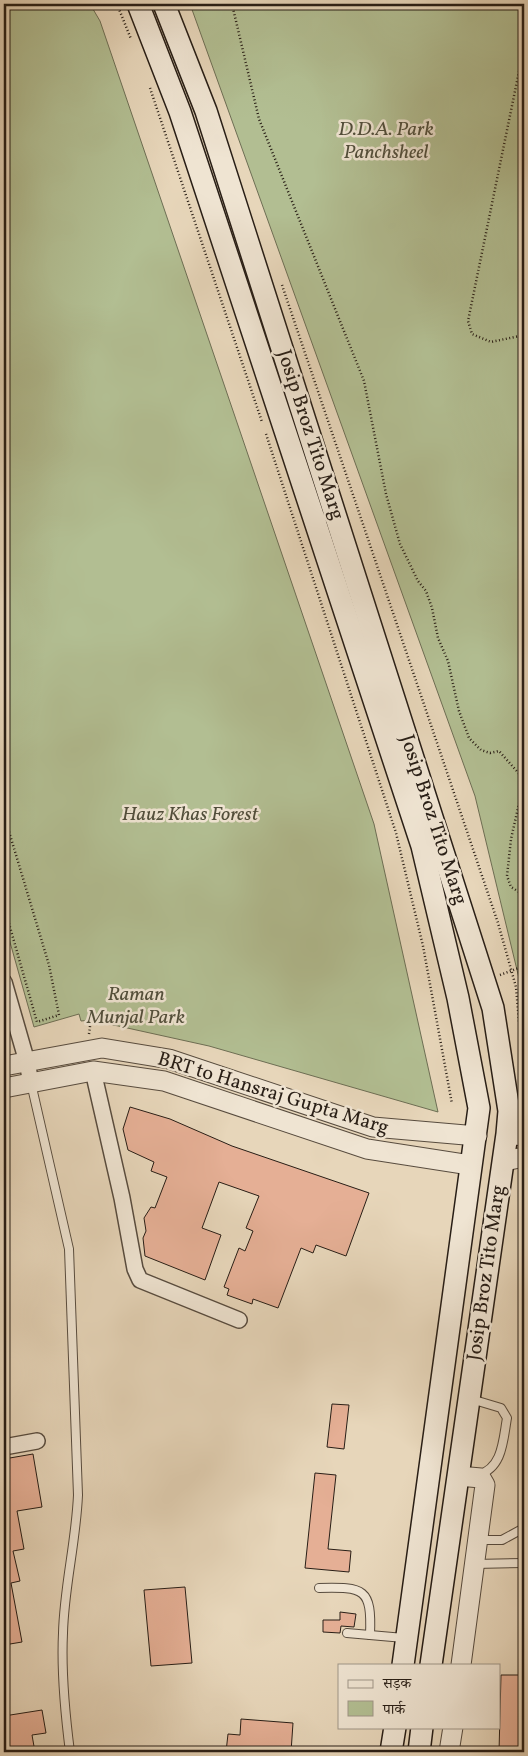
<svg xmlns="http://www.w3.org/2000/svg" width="528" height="1756" font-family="Vollkorn,'Noto Serif Devanagari',serif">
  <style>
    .green { fill: #b2be92; stroke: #6d6e54 }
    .building { fill: #e5af95; stroke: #281e16 }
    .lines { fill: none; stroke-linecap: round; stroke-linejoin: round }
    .service-casing { stroke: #584c3f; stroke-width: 10 }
    .minor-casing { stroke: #584c3f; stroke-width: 18 }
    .tertiary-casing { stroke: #584c3f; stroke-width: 21 }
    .secondary-casing { stroke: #281e16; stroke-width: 24 }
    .path { stroke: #281e16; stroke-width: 2.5; stroke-dasharray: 1 2.5; stroke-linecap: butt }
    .service { stroke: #efe4d2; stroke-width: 8 }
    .minor { stroke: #efe4d2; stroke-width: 15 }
    .tertiary { stroke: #efe4d2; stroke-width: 19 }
    .secondary { stroke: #efe4d2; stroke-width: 21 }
    .labels { text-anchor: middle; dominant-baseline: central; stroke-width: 5; stroke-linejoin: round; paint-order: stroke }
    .park-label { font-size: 20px; font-style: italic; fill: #514e3b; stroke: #efe4d2 }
    .street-label { font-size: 20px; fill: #281e16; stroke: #efe4d2 }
  </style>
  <rect width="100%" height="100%" fill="#e7d6ba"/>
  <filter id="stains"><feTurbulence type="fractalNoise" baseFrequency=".004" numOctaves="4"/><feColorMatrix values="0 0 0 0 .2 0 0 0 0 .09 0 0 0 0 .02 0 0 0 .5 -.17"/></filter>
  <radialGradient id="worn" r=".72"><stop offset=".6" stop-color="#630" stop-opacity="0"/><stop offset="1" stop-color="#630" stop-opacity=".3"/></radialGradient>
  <g class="green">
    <polygon points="4,4 90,4 100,21 374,824 438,1112 209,1046 91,1020 81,1021 79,1014 34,1027 4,921"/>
    <polygon points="190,4 524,4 524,999 475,796"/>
  </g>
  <g class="building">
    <polygon points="130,1107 170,1119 232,1146 369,1193 346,1256 316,1245 313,1253 301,1248 278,1308 253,1299 252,1304 227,1295 229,1289 224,1287 239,1248 245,1251 253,1231 246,1228 259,1196 219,1182 202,1228 221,1235 205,1280 145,1256 143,1238 146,1231 144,1218 151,1207 155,1208 167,1177 151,1171 154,1162 128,1150 123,1129"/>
    <polygon points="332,1404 349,1405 344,1449 327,1447"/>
    <polygon points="33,1454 42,1507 17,1511 24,1549 13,1551 20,1581 11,1583 22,1642 4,1645 4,1459"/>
    <polygon points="315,1473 336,1475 328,1549 351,1551 349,1572 305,1568"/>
    <polygon points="185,1587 192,1663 151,1666 144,1590"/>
    <polygon points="340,1612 356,1614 354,1627 341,1626 340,1633 323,1632 323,1620 340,1620"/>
    <polygon points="501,1675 524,1675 524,1706 520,1706 520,1752 499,1752"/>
    <polygon points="42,1710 46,1733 32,1735 35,1752 4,1752 4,1716"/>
    <polygon points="241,1719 293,1723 291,1752 226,1752 228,1734 240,1735"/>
  </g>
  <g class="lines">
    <defs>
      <g id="service">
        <path d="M31,1083L69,1249L78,1495C76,1542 64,1588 63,1633C61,1673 65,1713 70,1752"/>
        <path d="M471,1399L501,1408L507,1418C503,1440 503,1468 478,1475"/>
        <polyline points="477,1540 502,1540 524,1528"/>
        <polyline points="474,1564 524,1563"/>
        <path d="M319,1588C364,1587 372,1588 370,1635"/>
        <polyline points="347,1633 404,1638"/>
      </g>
      <g id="minor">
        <polyline points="4,982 27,1062 31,1083"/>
        <polyline points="93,1071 122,1198 135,1269 140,1280 239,1320"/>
        <polyline points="4,1447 37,1441"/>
      </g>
      <g id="tertiary">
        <polyline points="4,1066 102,1048 169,1059 373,1127 477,1136"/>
        <polyline points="4,1088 93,1071 164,1081 367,1149 470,1165"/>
        <polyline points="507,1134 524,1136"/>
        <polyline points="504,1161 524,1157"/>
        <polyline points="458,1476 481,1478 485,1485 461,1665"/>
        <polyline points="449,1752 453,1727"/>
      </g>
      <g id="secondary">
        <polyline points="138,4 180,112 422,846 458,998 479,1108 403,1665"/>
        <polyline points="164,4 206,111 493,1008 509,1111 507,1134 431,1665"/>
        <polyline points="391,1752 395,1727"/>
        <polyline points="419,1752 422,1727"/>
      </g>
    </defs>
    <use href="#service" class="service-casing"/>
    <use href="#minor" class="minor-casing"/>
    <use href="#tertiary" class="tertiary-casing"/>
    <use href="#secondary" class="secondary-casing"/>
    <g class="path">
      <polyline points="117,4 131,39"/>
      <polyline points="232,4 259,119 364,381 386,494 400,544 418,581 426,591 432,608 438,638 448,661 459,711 469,738 481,750 490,753 499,751 522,777 523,786 511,839 507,876 511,887 524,895"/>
      <polyline points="524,47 468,321 472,334 491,342 524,335"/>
      <polyline points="150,88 262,422"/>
      <polyline points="282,285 498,923 516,987 524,1079"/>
      <polyline points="266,434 396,833 423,946 452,1104"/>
      <polyline points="4,815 49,965 59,1015 37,1022 4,906"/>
      <polyline points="500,975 524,966"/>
      <polyline points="89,1034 92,1011"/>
    </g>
    <use href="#service" class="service"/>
    <use href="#minor" class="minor"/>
    <use href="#tertiary" class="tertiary"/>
    <use href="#secondary" class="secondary"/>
  </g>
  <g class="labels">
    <g class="park-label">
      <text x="386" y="130">D.D.A. Park<tspan x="386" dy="23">Panchsheel</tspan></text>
      <text x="190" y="815">Hauz Khas Forest</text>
      <text x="136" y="995">Raman<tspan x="136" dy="23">Munjal Park</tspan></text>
    </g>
    <g class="street-label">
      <text transform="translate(310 435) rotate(72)">Josip Broz Tito Marg</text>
      <text transform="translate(433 820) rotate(72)">Josip Broz Tito Marg</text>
      <text transform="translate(273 1094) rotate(17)">BRT to Hansraj Gupta Marg</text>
      <text transform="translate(487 1273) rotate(-82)">Josip Broz Tito Marg</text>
    </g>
  </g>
  <rect width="528" height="1756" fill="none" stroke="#e7d6ba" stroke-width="20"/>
  <rect x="5" y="5" width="518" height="1746" fill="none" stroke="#281e16" stroke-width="2.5"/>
  <rect x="10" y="10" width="508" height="1736" fill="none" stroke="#281e16"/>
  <rect x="338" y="1664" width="162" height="65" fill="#efe4d2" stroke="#9f9587"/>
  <rect x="348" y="1680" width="25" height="8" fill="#efe4d2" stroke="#9f9587"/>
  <text x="383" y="1688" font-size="15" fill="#281e16">सड़क</text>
  <rect x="348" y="1701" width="25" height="15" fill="#b2be92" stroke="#9f9587"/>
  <text x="383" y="1714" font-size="15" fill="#281e16">पार्क</text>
  <rect width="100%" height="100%" filter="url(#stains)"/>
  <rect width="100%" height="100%" fill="url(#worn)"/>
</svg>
